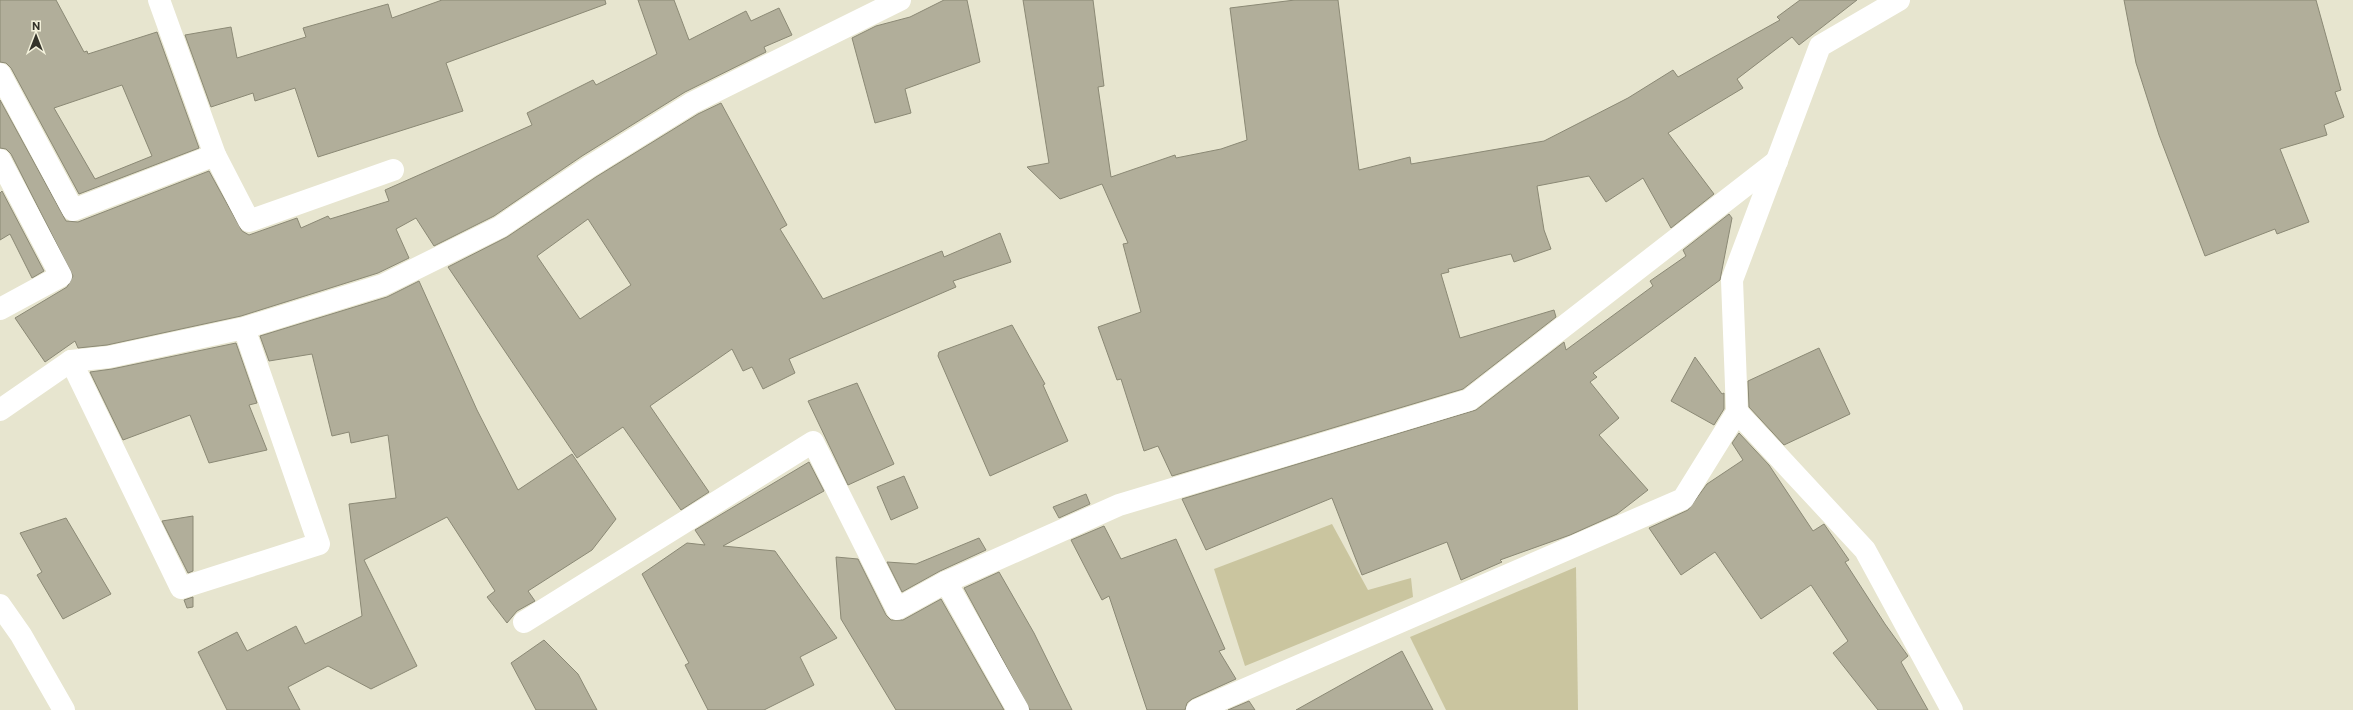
<svg xmlns="http://www.w3.org/2000/svg" width="2353" height="710" font-family="Commissioner,sans-serif">
  <style>
    .green { fill: #cac59f }
    .building { fill: #b1ae9a; stroke: #8b8975; fill-rule: evenodd }
    .lines { fill: none; stroke-linecap: round; stroke-linejoin: round }
    .minor { stroke: #fff; stroke-width: 22 }
  </style>
  <rect width="100%" height="100%" fill="#e7e5cf"/>
  <g class="green">
    <polygon points="1332,524 1368,590 1411,578 1413,597 1245,666 1214,569"/>
    <polygon points="1576,567 1578,710 1446,710 1410,637"/>
  </g>
  <g class="building">
    <path d="M0,0H56L84,52L87,51L88,54L157,32L199,148L79,194L11,68L6,63L0,62ZM122,85L152,156L95,179L54,108Z"/>
    <polygon points="442,0 605,0 606,4 446,63 463,111 318,157 295,88 255,101 253,93 211,107 185,35 231,27 237,58 306,37 303,28 388,4 392,18"/>
    <polygon points="638,0 674,0 689,40 746,11 751,21 779,8 792,35 764,47 766,52 685,92 582,156 494,216 434,246 416,218 396,229 409,258 378,273 241,316 107,345 78,348 75,341 45,362 15,318 67,287 73,276 11,154 6,149 0,148 0,100 66,221 78,222 209,171 242,231 249,235 297,218 301,228 328,216 330,219 389,201 385,190 532,125 527,113 593,80 596,85 657,54"/>
    <polygon points="944,0 967,0 980,62 905,89 911,113 875,123 852,38 876,26 910,17"/>
    <polygon points="1023,0 1093,0 1104,86 1098,87 1111,177 1175,155 1176,158 1221,149 1247,140 1230,8 1295,0 1338,0 1359,170 1410,157 1411,164 1544,141 1628,98 1673,70 1678,77 1780,20 1777,17 1800,0 1857,0 1799,45 1792,37 1737,79 1743,88 1668,133 1714,194 1671,228 1643,178 1606,202 1589,176 1537,186 1544,230 1551,249 1514,262 1511,254 1448,269 1449,272 1441,274 1460,338 1554,310 1556,317 1463,389 1172,476 1158,446 1144,451 1121,379 1117,380 1098,327 1141,312 1123,244 1128,243 1102,184 1060,199 1027,167 1049,163"/>
    <polygon points="2124,0 2316,0 2341,90 2335,92 2344,117 2324,125 2327,135 2280,149 2309,222 2277,234 2275,229 2205,256 2159,135 2136,63"/>
    <path d="M721,103L787,225L780,229L823,299L942,251L944,257L1000,233L1011,262L953,281L956,287L789,359L795,373L763,389L752,367L743,371L732,349L650,406L709,492L681,510L623,427L577,458L448,267L507,237L596,177L698,114ZM588,219L631,285L580,319L537,256Z"/>
    <polygon points="2,191 44,271 32,278 10,234 0,240 0,193"/>
    <polygon points="1729,214 1732,218 1720,280 1593,373 1597,377 1590,382 1619,418 1599,435 1648,490 1617,514 1570,535 1500,560 1502,562 1461,580 1447,542 1362,575 1332,498 1206,550 1182,499 1476,410 1564,342 1566,350 1653,286 1650,281 1686,256 1683,250"/>
    <polygon points="419,281 477,410 518,490 572,454 616,519 592,550 528,591 535,601 517,611 507,623 487,597 495,591 447,517 364,560 417,666 371,689 328,666 288,687 300,710 227,710 198,652 237,632 247,651 296,626 305,644 362,616 349,504 396,498 388,435 351,443 349,432 332,436 312,354 269,361 260,336 387,297"/>
    <polygon points="1012,325 1045,384 1043,385 1068,441 990,476 938,356 939,352"/>
    <polygon points="236,343 257,403 249,405 267,450 209,463 190,415 123,440 90,372 112,369"/>
    <polygon points="1819,348 1850,414 1784,445 1749,407 1748,381"/>
    <polygon points="1695,357 1722,394 1724,393 1724,409 1714,425 1671,401"/>
    <polygon points="857,383 894,464 848,485 808,401"/>
    <polygon points="1739,433 1769,465 1813,531 1824,524 1849,560 1845,562 1885,624 1908,656 1901,662 1928,710 1878,710 1833,653 1848,641 1811,585 1761,619 1715,552 1681,575 1649,528 1688,510 1707,484 1743,460 1732,443"/>
    <polygon points="809,462 824,491 723,546 775,551 837,638 800,657 814,685 764,710 708,710 685,665 689,663 642,574 687,543 705,545 695,530"/>
    <polygon points="904,476 918,508 891,520 877,487"/>
    <polygon points="1086,494 1090,504 1059,518 1053,507"/>
    <polygon points="193,516 193,571 188,573 162,521"/>
    <polygon points="66,518 111,594 63,619 37,575 42,572 20,533"/>
    <polygon points="1104,526 1121,559 1176,539 1225,649 1219,651 1236,679 1192,699 1187,703 1185,710 1147,710 1109,596 1102,600 1071,540"/>
    <polygon points="979,538 986,550 940,571 902,592 887,562 916,564"/>
    <polygon points="836,557 858,559 886,615 891,620 903,620 941,599 1004,710 896,710 841,619"/>
    <polygon points="999,572 1034,633 1072,710 1030,710 964,588"/>
    <polygon points="193,597 193,607 187,608 184,600"/>
    <polygon points="544,640 578,674 597,710 536,710 511,663"/>
    <polygon points="1402,651 1433,710 1296,710 1355,677"/>
    <polygon points="1249,701 1255,710 1228,710"/>
  </g>
  <g class="lines">
    <g class="minor">
      <polyline points="159,0 215,155 249,221 393,170"/>
      <polyline points="0,74 73,210 215,155"/>
      <polyline points="0,160 61,276 0,309"/>
      <polyline points="244,328 319,544 181,588 71,361 109,357 244,328 383,285 500,227 589,167 692,103 900,0"/>
      <polyline points="0,410 71,361"/>
      <polyline points="1737,412 1865,550 1952,710"/>
      <polyline points="946,582 1018,710"/>
      <polyline points="0,605 21,635 64,710"/>
      <polyline points="524,622 813,442 897,609 946,582 1119,505 1469,400 1777,161"/>
      <polyline points="1197,710 1683,499 1737,412 1732,280 1820,46 1899,0"/>
    </g>
  </g>
  <g transform="translate(36 36)" stroke="#f4f2dc" stroke-width="3" paint-order="stroke">
  <path d="M0-3L7 15L0 10L-7 15Z" fill="#34332a"/>
  <text y="-6" font-size="11" font-weight="bold" text-anchor="middle" fill="#34332a">N</text>
  </g>
</svg>
